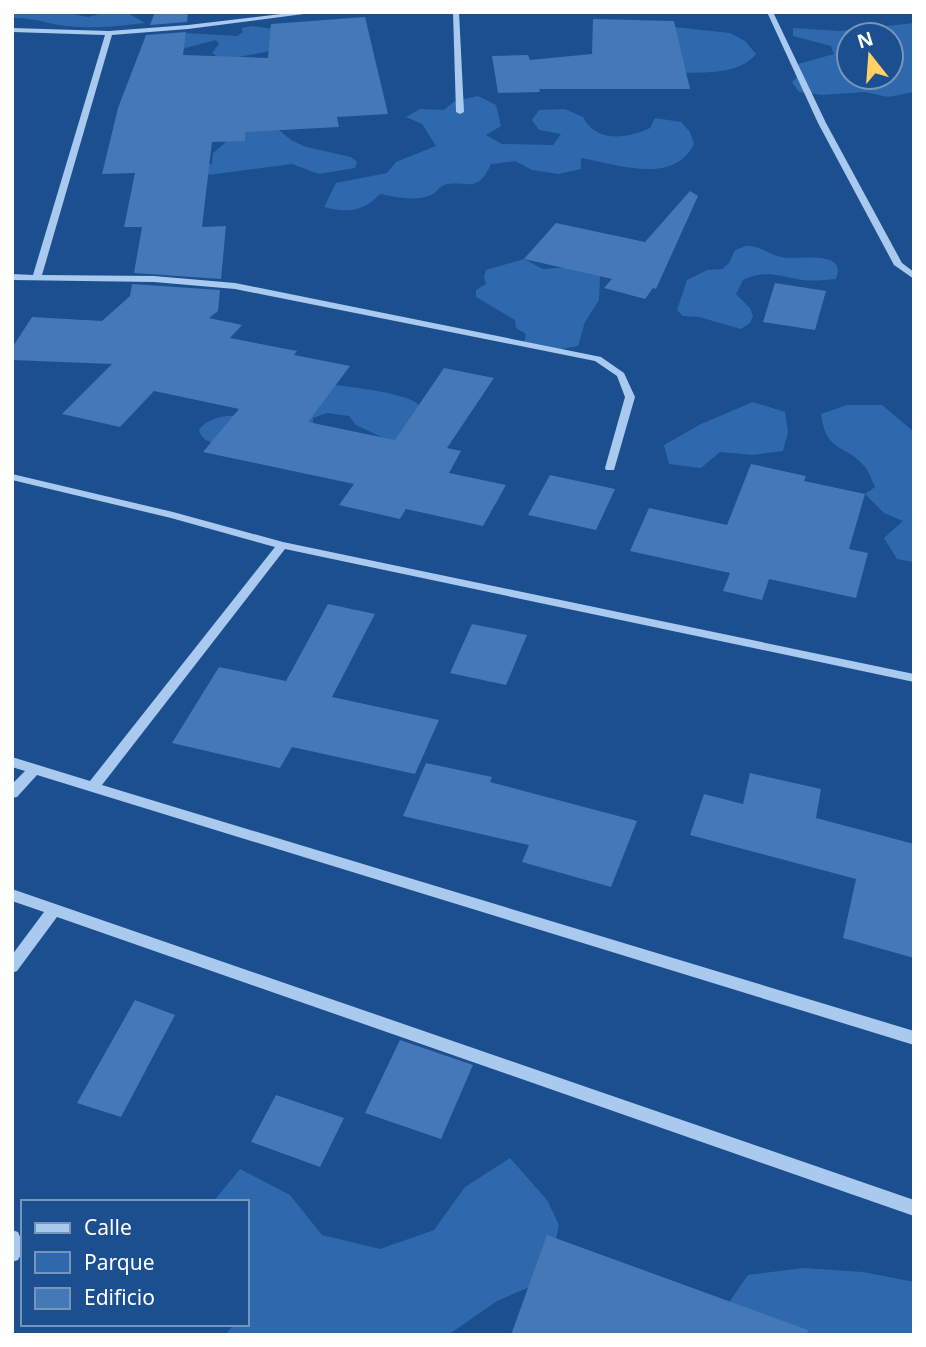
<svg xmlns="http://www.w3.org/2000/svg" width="926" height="1347" font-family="'Noto Sans',sans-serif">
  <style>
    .green { fill: #2e69ad; fill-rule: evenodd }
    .building { fill: #4478b7 }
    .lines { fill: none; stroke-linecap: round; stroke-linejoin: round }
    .minor { fill: #a9c9ee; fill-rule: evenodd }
  </style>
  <rect width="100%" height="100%" fill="#1b4f8f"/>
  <g class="green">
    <path d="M12,12H63L88,17L107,12H126L145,23C119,26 93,29 67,26C48,24 32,17 12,18Z"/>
    <path d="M914,23V92L888,97L865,92L822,95L799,92L792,82L801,73L798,64L834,54L831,46L793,36V28L840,31ZM849,35H891V77H849Z"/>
    <polygon points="252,26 273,29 276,50 222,60 212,53 219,44 216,40 185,48 180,52 185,33 237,36 243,32 241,28"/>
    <path d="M664,26L730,33L745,41L756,54C739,75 704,72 680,73Z"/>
    <path d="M478,96L496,105L501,126L486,135L502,144L553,145L561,134L539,130L532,120L539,110L565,109L583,117C596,143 627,139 650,128L655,118L681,122L690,132L694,144C673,186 617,164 581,158V169L558,174L532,170L515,161L491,164C477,196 466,179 444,185C439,187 436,193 431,195C415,202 396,197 380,194C363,212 347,213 324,207L336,183L387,173L396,162L436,146L422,124L406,117L420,109L444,110L455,101Z"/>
    <polygon points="274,126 291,140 306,147 351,157 357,162 355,168 319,174 292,164 207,175 199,166 212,164 213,153 226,142 225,137 249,127"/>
    <path d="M746,246C763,246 767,254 782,257C796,261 848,248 836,279C823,280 810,282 797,279C777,275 764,270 743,280L736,294L750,308L753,316L750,323L741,329L699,317L683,316L677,310L687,280L707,270L722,269L729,263L735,250Z"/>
    <polygon points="524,259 543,269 570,267 595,270 600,277 599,300 585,322 578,346 549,351 524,342 526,334 516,328 515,320 476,297 476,290 486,284 484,277 486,270"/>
    <path d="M335,385C356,388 402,392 418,404C423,409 426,417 430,423L392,442L356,425L349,416L327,413L313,418V427L216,444C208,441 200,439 199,429C208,420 221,415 234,416Z"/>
    <polygon points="753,402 785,412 788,432 783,451 753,455 720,452 701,468 669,464 664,445 701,424"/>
    <path d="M847,405H882L914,432V562L897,559L884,538L903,521L884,513L865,494L875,487C872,480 869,472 865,467C846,443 826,454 821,414Z"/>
    <polygon points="510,1158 547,1200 559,1225 548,1279 497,1301 448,1335 225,1335 234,1324 247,1324 247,1202 213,1202 240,1169 290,1195 322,1235 380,1249 434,1230 465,1187"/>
    <polygon points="803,1268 863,1272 914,1282 914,1335 754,1335 718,1318 748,1275"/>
  </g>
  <g class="building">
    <polygon points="155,12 188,12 187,22 150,25"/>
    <polygon points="365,17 388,114 337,117 339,127 245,132 245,141 212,142 202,227 226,226 221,279 134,273 142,227 124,227 135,173 102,174 118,108 146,35 186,32 183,55 268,58 271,24"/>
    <polygon points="593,19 674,21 690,89 539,89 540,92 498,93 492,56 528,55 530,60 592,54"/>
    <polygon points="690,191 698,196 656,289 653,288 645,299 604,288 612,279 524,259 556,223 645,242"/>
    <polygon points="775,283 826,291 815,330 763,322"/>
    <polygon points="132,284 220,290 218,311 209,318 242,325 230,338 297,351 294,355 350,366 308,422 395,440 444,368 494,378 447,448 461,451 449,473 506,485 483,526 406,509 400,519 339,505 354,484 203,452 239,409 154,391 120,427 62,414 112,364 12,360 12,348 32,317 102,321 130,296"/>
    <polygon points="751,464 806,476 804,481 865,494 849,549 868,553 856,598 769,579 762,600 723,591 730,573 630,551 649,508 727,525"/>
    <polygon points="550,475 615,489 596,530 528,515"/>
    <polygon points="328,604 375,614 332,697 439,720 415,774 292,747 280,768 172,743 219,667 286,681"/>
    <polygon points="472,624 527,635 506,685 450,673"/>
    <polygon points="426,763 492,777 490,782 637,821 611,887 522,862 529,845 403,816"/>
    <polygon points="750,773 821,789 816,818 914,844 914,958 843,938 856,879 690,835 704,794 743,804"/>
    <polygon points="135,1000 175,1015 121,1117 77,1103"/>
    <polygon points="400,1040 473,1065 441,1139 365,1113"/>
    <polygon points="276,1095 344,1118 320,1167 251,1142"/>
    <polygon points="547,1235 808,1330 807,1335 511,1335"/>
  </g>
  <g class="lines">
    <g class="minor">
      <polygon points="297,12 319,12 188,29 112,35 42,275 154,276 235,283 601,357 624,373 635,397 614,470 606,470 605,468 625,397 617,376 595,361 235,289 154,282 12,280 12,274 33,275 105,35 12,32 12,28 109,31 188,25"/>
      <polygon points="453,12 459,12 464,112 460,114 456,112"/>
      <polygon points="767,12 773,12 826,123 902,263 914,272 914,279 894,265 818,123"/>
      <polygon points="12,474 173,512 283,542 914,674 914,682 285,549 102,785 914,1031 914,1045 37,775 17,797 12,798 12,784 25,771 12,767 12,757 90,781 275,547 171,518 12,480"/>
      <polygon points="12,889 914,1200 914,1216 57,917 17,971 12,973 12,955 44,912 12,901"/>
      <path d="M12,1230L18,1232C23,1243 24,1250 18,1260L12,1262Z"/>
    </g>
  </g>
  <rect width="926" height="1347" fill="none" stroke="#ffffff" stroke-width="28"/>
  <rect x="21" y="1200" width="228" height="126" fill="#1b4f8f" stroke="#7695bc" stroke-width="2"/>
  <rect x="35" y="1223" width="35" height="10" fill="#a9c9ee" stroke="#7695bc" stroke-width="2"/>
  <text x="84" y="1235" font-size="21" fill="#ffffff">Calle</text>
  <rect x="35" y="1252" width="35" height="21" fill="#2e69ad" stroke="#7695bc" stroke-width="2"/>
  <text x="84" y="1270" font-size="21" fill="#ffffff">Parque</text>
  <rect x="35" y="1288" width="35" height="21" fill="#4478b7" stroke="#7695bc" stroke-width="2"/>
  <text x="84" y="1305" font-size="21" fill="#ffffff">Edificio</text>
  <g transform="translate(870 56) rotate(343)"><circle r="33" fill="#1b4f8f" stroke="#7695bc" stroke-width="2"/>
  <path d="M0-5L12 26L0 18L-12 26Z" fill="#ffd166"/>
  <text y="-10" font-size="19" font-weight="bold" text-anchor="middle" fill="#ffffff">N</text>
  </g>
</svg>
